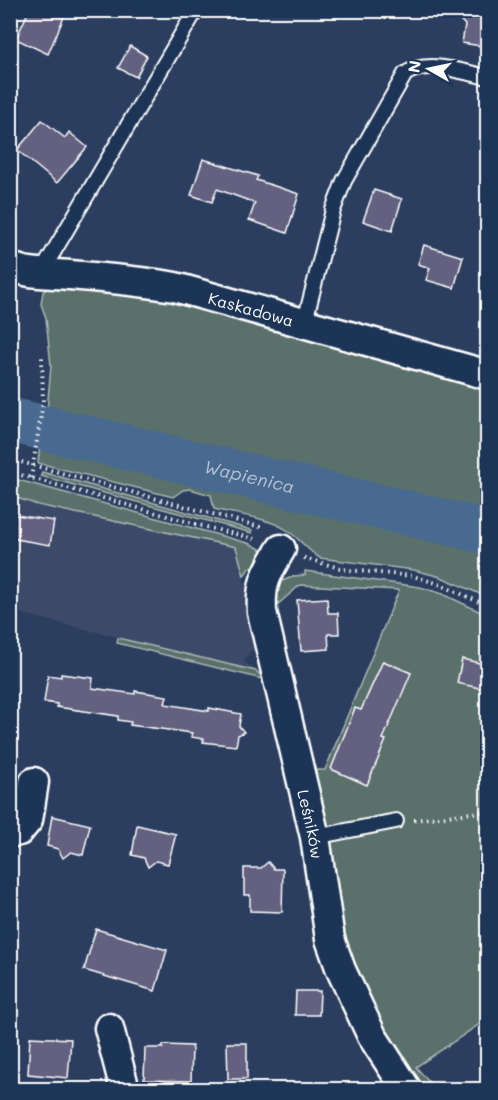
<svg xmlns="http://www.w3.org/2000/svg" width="498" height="1100" font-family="Mali,sans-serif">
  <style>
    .built { fill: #3c4869 }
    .green { fill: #5a6f6b; stroke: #acb7b5; stroke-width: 1.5; fill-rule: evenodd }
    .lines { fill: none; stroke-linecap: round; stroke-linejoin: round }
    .river { stroke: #496b90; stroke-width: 45 }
    .building { fill: #636080; stroke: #fff; stroke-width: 1.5 }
    .service-casing { stroke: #fff; stroke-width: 18 }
    .minor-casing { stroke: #fff; stroke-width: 33 }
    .path { stroke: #fff; stroke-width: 4; stroke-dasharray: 1.5 4.5; stroke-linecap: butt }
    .service { stroke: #1d3557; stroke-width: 14 }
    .minor { stroke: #1d3557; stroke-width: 28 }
    .labels { text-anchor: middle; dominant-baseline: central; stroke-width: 5; stroke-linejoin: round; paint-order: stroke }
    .street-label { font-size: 16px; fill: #fff; stroke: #1d3557 }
    .water-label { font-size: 18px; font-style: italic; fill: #b6c4d3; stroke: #1d3557 }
  </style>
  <rect width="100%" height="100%" fill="#2b3e5f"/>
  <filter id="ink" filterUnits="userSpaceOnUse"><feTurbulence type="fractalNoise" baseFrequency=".0167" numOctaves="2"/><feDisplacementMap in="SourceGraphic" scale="12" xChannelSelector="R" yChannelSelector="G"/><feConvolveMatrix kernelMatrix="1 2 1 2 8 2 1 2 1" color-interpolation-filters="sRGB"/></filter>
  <g filter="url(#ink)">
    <polygon class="built" points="10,496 38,505 236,547 259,642 243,661 256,671 11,611"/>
    <g class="green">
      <polygon points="114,284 487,381 487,520 46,422 51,366 46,318 41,304 43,292 51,285"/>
      <path d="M41,435L487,545V597L441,577L414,570L320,558C308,551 299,538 287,530C267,517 237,515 214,509L211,495L190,489L183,490L173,497L38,463Z"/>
      <polygon points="42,472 252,530 252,533 41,476"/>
      <polygon points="11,478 251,544 262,550 264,555 261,564 249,568 244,576 236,547 38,505 11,496"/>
      <path d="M305,571L420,587L443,594L487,615V1019L416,1067L435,1089H420L381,1032L339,932L269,607L280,582L294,576L305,575ZM300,585L399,590L325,770H314L276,606Z"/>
      <polygon points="118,638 256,671 266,680 117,643"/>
    </g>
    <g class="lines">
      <path class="river" id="s1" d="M10,420L488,532"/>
    </g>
    <g class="building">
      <polygon points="29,10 67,10 48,54 16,39"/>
      <polygon points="451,10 488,10 488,47 462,43 465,25"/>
      <polygon points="130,46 147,56 136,77 118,68"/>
      <polygon points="42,120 65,138 69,132 87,147 57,183 17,150"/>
      <polygon points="203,159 258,176 256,180 299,194 287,233 249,220 255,203 217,189 212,202 191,195"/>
      <polygon points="374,190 402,199 392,231 363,221"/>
      <polygon points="424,245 463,257 454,288 426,280 430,268 418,264"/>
      <polygon points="10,514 54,521 50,545 10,538"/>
      <polygon points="327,598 328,613 338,613 339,634 328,634 329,649 301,651 297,600"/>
      <polygon points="462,659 488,665 488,690 457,683"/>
      <polygon points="383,661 411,673 383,739 386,740 367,785 331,769 355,708 361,710"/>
      <polygon points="61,674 93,678 92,688 135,694 135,691 167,696 165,704 209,711 209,708 241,714 239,726 244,732 238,735 236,746 203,742 204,739 191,737 192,733 130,725 131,722 118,720 118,716 57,707 57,704 44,702 48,675 61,677"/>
      <polygon points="52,816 90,825 83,855 71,852 63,858 58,849 47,846"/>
      <polygon points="137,825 176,834 168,864 156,861 148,867 144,858 132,855"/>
      <polygon points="268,862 274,869 283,869 282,912 250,911 250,895 244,895 244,868 261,868"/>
      <polygon points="96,929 167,950 155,991 84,970"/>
      <polygon points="296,991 320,991 319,1015 295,1015"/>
      <polygon points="30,1037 71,1039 68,1078 28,1074"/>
      <polygon points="227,1043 247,1043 247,1079 228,1079"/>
      <polygon points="163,1045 192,1046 191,1081 144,1080 145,1048 163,1048"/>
    </g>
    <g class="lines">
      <defs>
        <g id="service">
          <polyline points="41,273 196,10"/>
          <path d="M304,325L333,210L344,181L405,74C428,59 462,72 488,77"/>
          <polyline points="315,837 396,821"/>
        </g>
        <g id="minor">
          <path id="s2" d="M10,266C27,275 51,273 70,275C105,278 140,281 175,287L488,375"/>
          <path id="s3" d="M281,549C267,573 260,583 262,612L315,837L330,939L341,970L372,1036L407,1090"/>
          <polyline points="10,833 19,831 28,820 34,782"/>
          <polyline points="109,1028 125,1090"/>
        </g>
      </defs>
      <use href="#service" class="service-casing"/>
      <use href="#minor" class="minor-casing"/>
      <g class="path">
        <polyline points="10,459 264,528"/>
        <polyline points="10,472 210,528 258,540"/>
        <polyline points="31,478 43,402 42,355"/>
        <polyline points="304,558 347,570 413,576 439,584 488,606"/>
        <polyline points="414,820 488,811"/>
      </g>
      <use href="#service" class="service"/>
      <use href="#minor" class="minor"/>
    </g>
  </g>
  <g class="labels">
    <g class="street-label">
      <text stroke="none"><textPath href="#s2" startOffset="246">Kaskadowa</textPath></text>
      <text stroke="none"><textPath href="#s3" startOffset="285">Leśników</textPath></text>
    </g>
    <g class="water-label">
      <text stroke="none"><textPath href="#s1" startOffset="246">Wapienica</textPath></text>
    </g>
  </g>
  <rect width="498" height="1100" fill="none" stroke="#1d3557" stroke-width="36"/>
  <rect x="18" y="18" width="462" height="1064" fill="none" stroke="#fff" stroke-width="2" filter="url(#ink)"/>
  <g transform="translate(429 69) rotate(279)" stroke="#1d3557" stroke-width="4.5" paint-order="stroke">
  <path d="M0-4.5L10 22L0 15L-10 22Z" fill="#ffffff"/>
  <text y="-9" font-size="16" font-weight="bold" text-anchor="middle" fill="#ffffff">N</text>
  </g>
</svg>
